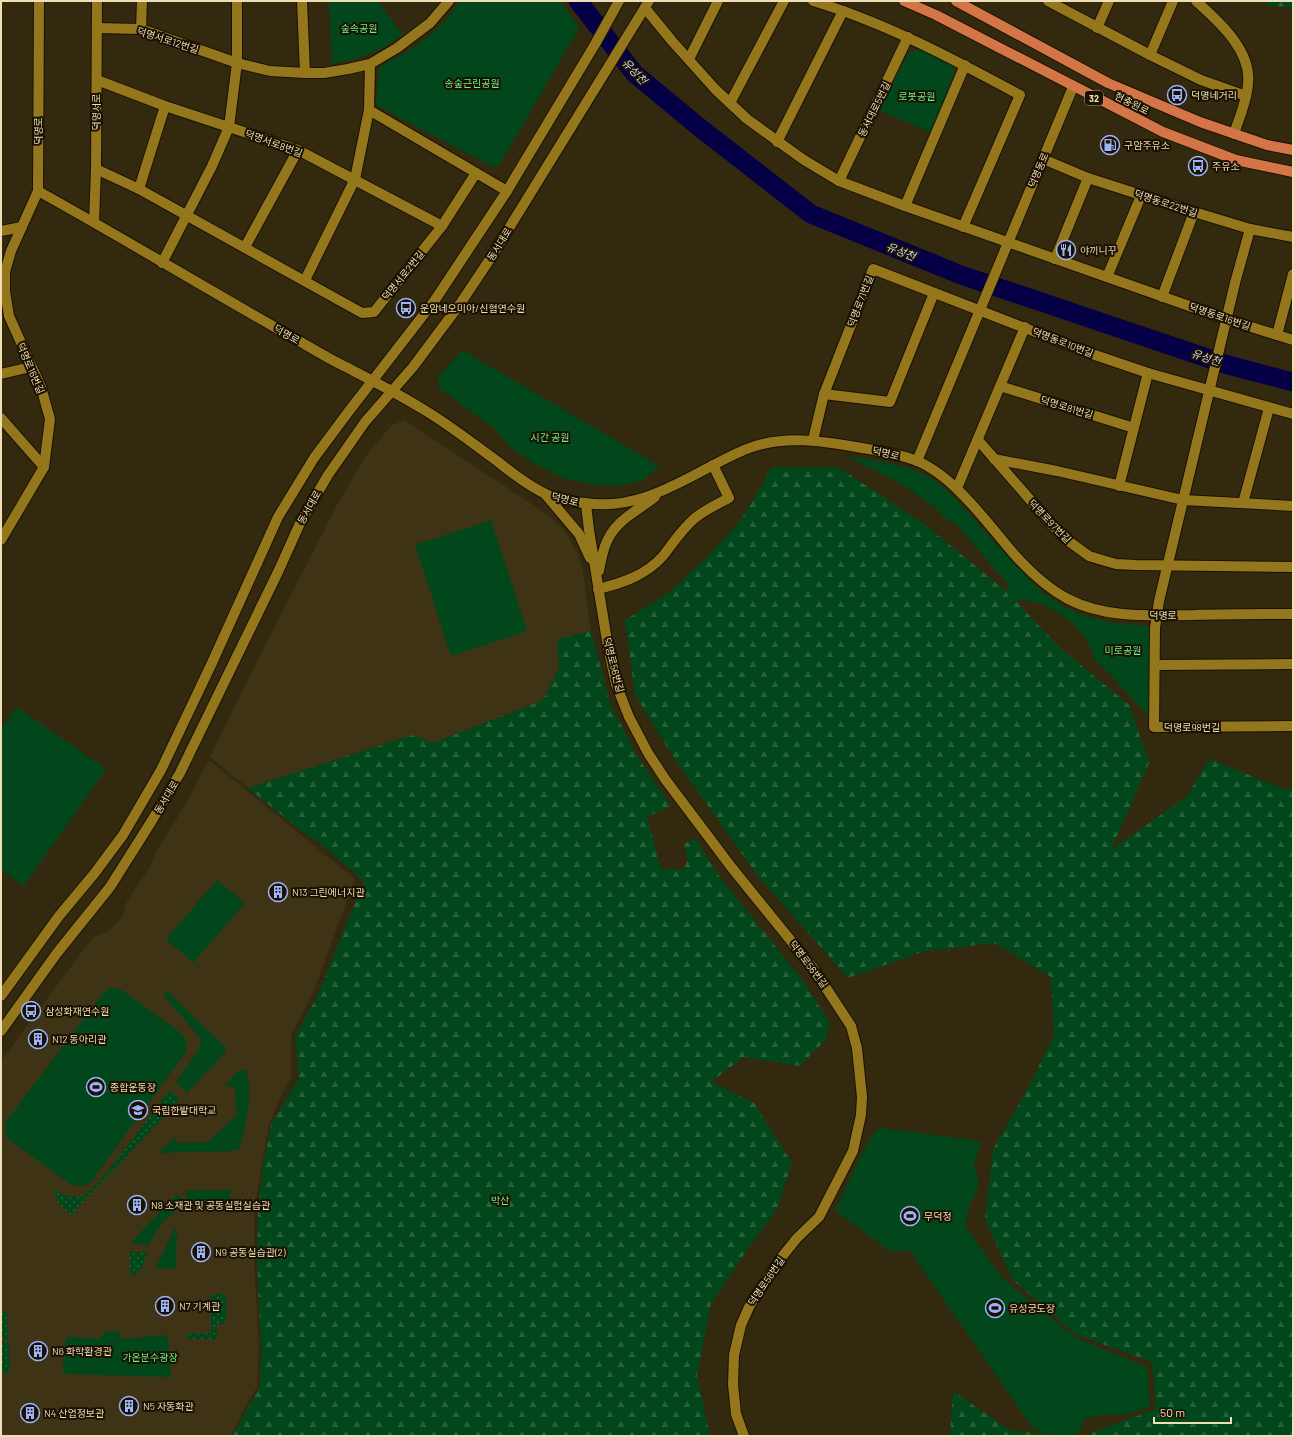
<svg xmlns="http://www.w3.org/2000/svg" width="1294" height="1437" font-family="Barlow,'Noto Sans KR',sans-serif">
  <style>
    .built { fill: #3e3315 }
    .grass { fill: url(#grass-dots) }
    .forest { fill: url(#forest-firs) }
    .park { fill: #02471b }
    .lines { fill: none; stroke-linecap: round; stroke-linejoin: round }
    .river { stroke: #050045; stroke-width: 19 }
    .minor-casing { stroke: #1b1100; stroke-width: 12 }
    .tertiary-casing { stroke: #1b1100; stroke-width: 12 }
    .primary-casing { stroke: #1b1100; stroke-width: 12 }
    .minor { stroke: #94771c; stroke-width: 10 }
    .tertiary { stroke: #94771c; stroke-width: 10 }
    .primary { stroke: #d37546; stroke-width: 10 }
    .labels { text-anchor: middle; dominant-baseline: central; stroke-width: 4; stroke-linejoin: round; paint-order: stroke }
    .shield { fill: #1b1100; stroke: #afa180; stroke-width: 1 }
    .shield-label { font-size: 9px; font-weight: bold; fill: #eedfb7 }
    .park-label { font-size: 10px; fill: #67f08a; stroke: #1b1100 }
    .street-label { font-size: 10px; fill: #eedfb7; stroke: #1b1100 }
    .poi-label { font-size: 10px; fill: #eedfb7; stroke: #1b1100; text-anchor: start }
    .water-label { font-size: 11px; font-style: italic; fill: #ced8f2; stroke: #1b1100 }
  </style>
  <defs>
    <pattern id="grass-dots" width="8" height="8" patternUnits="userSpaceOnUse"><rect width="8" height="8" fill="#02471b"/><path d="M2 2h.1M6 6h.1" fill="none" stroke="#27613a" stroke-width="1.8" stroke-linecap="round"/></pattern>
    <pattern id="forest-firs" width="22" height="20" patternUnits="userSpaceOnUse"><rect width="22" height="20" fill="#02471b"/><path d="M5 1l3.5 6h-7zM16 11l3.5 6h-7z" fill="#27613a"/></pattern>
  </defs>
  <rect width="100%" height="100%" fill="#33290f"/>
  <g class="built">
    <polygon points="404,420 538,508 553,519 566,533 578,554 583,571 591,631 557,639 559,668 544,700 433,743 413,735 248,788 210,757 247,681 336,507 365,457 391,426"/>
    <polygon points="209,760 355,879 312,996 291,1035 291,1077 281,1096 269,1124 254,1212 254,1261 259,1347 257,1387 243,1411 231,1436 1,1436 1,1061 93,937 108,932 123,916 127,901 150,867 157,850 185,805"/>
  </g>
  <g class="grass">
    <polygon points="170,1090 180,1100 71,1215 58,1203 53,1189 67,1196 82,1197 89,1192 103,1177"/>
    <path d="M130,1252H147C146,1262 139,1275 130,1276Z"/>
    <polygon points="211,1294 226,1294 226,1324 217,1324 217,1339 186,1339 186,1334 211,1333"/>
    <polygon points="1,1312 5,1312 7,1314 8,1339 1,1339"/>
    <polygon points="9,1341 10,1372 1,1372 1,1342"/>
  </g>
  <g class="forest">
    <polygon points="1266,1 1293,1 1293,7 1270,6"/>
    <polygon points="772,467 838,467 924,524 1005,590 1059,647 1129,705 1149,763 1111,850 1186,797 1210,759 1288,791 1293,786 1293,1436 1083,1436 1156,1409 1152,1362 1077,1335 1012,1279 985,1219 993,1149 1026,1092 1054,1035 1051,977 994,943 922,952 848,978 758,876 678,764 635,695 625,620 670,592 712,552 741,520"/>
    <polygon points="591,631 611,706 638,757 671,806 647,817 661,869 684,869 688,859 684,844 695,838 719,876 804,982 830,1023 825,1040 800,1066 744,1057 711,1082 754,1103 792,1163 777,1209 751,1244 711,1304 697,1375 710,1436 232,1436 260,1387 261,1347 257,1260 258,1213 263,1167 271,1125 299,1078 295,1036 317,997 364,881 323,846 300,830 248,788 413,735 433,743 543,700 559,668 557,639"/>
    <polygon points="953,1391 1009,1430 1068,1436 950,1436"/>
  </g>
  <g class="park">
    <polygon points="329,1 377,1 403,35 385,47 358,58 332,64"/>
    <path d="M459,1H561L579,28L500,164L493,167L376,105L379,67C409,52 442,31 459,1Z"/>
    <polygon points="919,49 953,66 954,74 930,132 880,111 908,53"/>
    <polygon points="462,350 659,466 642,481 615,486 591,484 566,479 535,464 509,446 495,429 439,388 438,377"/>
    <path d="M846,456L890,463L911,469L931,478L952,495L1009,558L1042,592L1064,607L1088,617L1113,623L1147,626L1150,629V717L1093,657C1089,631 1055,605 1029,601C1022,600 1015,600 1008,600L1007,583L956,524L945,519L936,508L898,482Z"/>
    <polygon points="491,520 527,631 451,656 415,545"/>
    <polygon points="17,707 106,769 24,886 1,870 1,729"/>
    <polygon points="217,880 245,903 193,963 166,939"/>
    <path d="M110,988L120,989L180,1032C186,1039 188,1043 186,1052L90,1183L80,1187L69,1183L9,1140L5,1132V1123L103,993Z"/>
    <polygon points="167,991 226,1048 226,1052 187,1093 176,1082 198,1051 201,1039 164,996 164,992"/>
    <path d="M243,1070L246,1071C254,1096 245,1124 240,1149L232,1151L159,1153L174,1138L179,1143L208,1142L237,1115L235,1088L225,1085L237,1072Z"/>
    <polygon points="879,1128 981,1141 974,1164 979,1184 975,1196 969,1206 965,1226 1002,1278 1078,1339 1147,1367 1150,1407 1129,1414 1104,1415 1085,1418 1082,1427 1075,1436 1050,1436 1032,1427 910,1251 889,1251 835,1210 864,1150 873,1134"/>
    <polygon points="186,1190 231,1190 229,1206 196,1205 186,1207"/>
    <path d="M177,1194L181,1198L180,1208C164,1219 157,1228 149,1245L135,1244L132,1241Z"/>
    <polygon points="175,1228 177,1228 176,1268 155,1269"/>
    <polygon points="119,1331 122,1339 168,1335 171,1377 66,1374 63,1370 64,1344 67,1337 100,1339 104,1332"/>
  </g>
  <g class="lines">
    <polyline class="river" points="578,1 635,74 699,127 811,214 961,275 1228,365 1293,382"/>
    <defs>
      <g id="minor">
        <path d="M39,1L38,191C121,237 202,286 285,333C305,344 325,357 346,367C371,380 397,393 421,408C447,423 472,443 497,461C513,474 531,488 550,496C561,500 573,502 585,503C646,512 691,473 744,450C782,434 823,441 862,448C880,451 900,454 917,461C954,476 988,524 1014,554C1030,572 1047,588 1068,599C1106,619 1152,615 1194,615C1227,614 1260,614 1293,614"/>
        <polyline points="302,1 305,73"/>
        <path d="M813,1C886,23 953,59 1020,95L963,227"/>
        <polyline points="1048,1 1150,55 1201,80 1246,96"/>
        <path d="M1196,1C1218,21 1252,50 1248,84C1247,101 1239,118 1234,134"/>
        <polyline points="645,8 672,41 715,89 747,119 804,160 839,181 905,206 1107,277 1226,319 1293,340"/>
        <polyline points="97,28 141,29 237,63 270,71 305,73 324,73 348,69 370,64 397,48 430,23 449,1"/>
        <polyline points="1097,28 1109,1"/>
        <polyline points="141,29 142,1"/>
        <polyline points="1150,55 1173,1"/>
        <polyline points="689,59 718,1"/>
        <polyline points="97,80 165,106 298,150 442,226"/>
        <polyline points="730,103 784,1"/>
        <polyline points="369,110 507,191"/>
        <polyline points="777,142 843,11"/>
        <polyline points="1043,159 1088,178 1194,212 1250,229 1293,237"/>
        <polyline points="96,169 139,189 362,313 374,312 442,226 476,173"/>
        <polyline points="839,181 908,37"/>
        <polyline points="139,189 165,106"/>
        <polyline points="905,206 965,65"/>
        <polyline points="94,222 96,169 97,1"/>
        <polyline points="1250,229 1235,283 1159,601 1155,628 1154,727 1293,726"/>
        <polyline points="1,231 22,227"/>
        <polyline points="245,247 298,150"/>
        <polyline points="1055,259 1088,178"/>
        <polyline points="162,263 212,166 229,127 237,63 237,1"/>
        <polyline points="1107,277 1141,196"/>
        <polyline points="305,280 355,179 369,110 370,64"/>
        <polyline points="1162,297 1194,212"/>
        <polyline points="1277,335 1293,274"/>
        <polyline points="1,374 31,367"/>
        <polyline points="1000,386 1134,428"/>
        <polyline points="824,394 890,402 934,293"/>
        <polyline points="1,418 44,467"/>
        <polyline points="813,440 824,394 873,269 1092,354 1148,373 1293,414"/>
        <polyline points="978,440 1052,525 1067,540 1089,556 1102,560 1116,564 1136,565 1293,567"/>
        <polyline points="994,459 1057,471 1183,500 1293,506"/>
        <polyline points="917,461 1073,87"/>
        <polyline points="1119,486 1148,373"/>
        <polyline points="957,488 1025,327"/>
        <polyline points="546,495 579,534 590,558"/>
        <polyline points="1243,503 1269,408"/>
        <polyline points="586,504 589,530 608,647 616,684 629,717 648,753 665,779 732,868 813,968 851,1026 857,1048 862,1097 861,1115 853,1151 819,1217 797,1238 781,1258 750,1305 741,1325 734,1355 733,1384 736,1414 744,1436"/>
        <polyline points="1,540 44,467 50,419 41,387 9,316 5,291 5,272 11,251 38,191"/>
        <path d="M599,571C603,548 607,532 627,517C636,510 646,504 655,497"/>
        <path d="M598,589C623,583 646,575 663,556C673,543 682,529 695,518C705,510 717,504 729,498L713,465"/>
        <polyline points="1155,665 1293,664"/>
      </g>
      <g id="tertiary">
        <polyline points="1,996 59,916 94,874 123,835 161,770 211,665 278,517 314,458 349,411 435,300 507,191 594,46 619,1"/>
        <polyline points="1,1031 57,953 110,887 151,822 180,773 278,572 301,521 328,475 365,422 413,367 460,304 490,259 649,1"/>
      </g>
      <g id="primary">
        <polyline points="904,1 936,15 1163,132 1236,160 1293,172"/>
        <polyline points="956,1 1108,83 1200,122 1267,145 1293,150"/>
      </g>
    </defs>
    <use href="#minor" class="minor-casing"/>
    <use href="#tertiary" class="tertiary-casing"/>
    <use href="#primary" class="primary-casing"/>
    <use href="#minor" class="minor"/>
    <use href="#tertiary" class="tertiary"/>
    <use href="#primary" class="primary"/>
  </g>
  <defs>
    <symbol id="bus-ring" viewBox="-11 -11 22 22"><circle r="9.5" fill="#1b1100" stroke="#9bb4fd" stroke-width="1.5"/><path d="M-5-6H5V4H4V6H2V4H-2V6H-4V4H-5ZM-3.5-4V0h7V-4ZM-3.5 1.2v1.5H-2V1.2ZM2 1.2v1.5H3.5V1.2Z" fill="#9bb4fd"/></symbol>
    <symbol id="fuel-ring" viewBox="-11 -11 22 22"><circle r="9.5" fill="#1b1100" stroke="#9bb4fd" stroke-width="1.5"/><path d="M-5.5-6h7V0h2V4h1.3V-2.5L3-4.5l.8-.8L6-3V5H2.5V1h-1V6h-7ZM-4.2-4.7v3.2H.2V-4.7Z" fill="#9bb4fd"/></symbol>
    <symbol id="restaurant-ring" viewBox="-11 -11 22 22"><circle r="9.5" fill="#1b1100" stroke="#9bb4fd" stroke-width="1.5"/><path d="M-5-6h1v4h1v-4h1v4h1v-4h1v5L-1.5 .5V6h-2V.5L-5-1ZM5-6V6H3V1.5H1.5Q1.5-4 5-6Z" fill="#9bb4fd"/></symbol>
    <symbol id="building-ring" viewBox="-11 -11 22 22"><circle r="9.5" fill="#1b1100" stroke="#9bb4fd" stroke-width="1.5"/><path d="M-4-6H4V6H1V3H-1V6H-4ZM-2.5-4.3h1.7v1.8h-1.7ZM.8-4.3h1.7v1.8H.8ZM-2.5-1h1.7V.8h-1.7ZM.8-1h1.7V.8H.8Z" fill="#9bb4fd"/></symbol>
    <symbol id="stadium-ring" viewBox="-11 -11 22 22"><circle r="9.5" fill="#1b1100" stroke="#9bb4fd" stroke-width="1.5"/><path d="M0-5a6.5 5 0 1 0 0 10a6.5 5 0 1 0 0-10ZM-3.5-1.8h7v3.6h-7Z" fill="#9bb4fd"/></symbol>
    <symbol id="university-ring" viewBox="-11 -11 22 22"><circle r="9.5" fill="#1b1100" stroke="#9bb4fd" stroke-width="1.5"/><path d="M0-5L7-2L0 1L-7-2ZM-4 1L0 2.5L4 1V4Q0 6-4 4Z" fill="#9bb4fd"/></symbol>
  </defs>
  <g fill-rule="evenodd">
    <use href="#bus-ring" x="1166" y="84" width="22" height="22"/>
    <use href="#fuel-ring" x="1099" y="134" width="22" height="22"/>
    <use href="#bus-ring" x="1187" y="155" width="22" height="22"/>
    <use href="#restaurant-ring" x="1055" y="239" width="22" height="22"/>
    <use href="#bus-ring" x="395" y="297" width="22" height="22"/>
    <use href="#building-ring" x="267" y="881" width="22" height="22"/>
    <use href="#bus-ring" x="20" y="1000" width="22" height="22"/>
    <use href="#building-ring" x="27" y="1028" width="22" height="22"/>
    <use href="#stadium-ring" x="85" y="1076" width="22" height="22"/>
    <use href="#university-ring" x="127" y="1099" width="22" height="22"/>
    <use href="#building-ring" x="126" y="1194" width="22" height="22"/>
    <use href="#stadium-ring" x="899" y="1205" width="22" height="22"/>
    <use href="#building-ring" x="190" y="1241" width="22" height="22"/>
    <use href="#building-ring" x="154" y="1295" width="22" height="22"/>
    <use href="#stadium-ring" x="984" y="1297" width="22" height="22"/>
    <use href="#building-ring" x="27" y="1340" width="22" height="22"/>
    <use href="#building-ring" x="118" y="1395" width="22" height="22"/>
    <use href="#building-ring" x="19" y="1402" width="22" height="22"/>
  </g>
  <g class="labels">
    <rect class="shield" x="1085" y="91" width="18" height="14" rx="3"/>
    <g class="shield-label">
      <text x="1094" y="98">32</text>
    </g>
    <g class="park-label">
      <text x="359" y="28">숲속공원</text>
      <text x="472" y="83">송숲근린공원</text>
      <text x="917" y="96">로봇공원</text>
      <text x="550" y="437">시간 공원</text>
      <text x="1123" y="650">미로공원</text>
      <text x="500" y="1200">박산</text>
      <text x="150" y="1357">가온분수광장</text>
    </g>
    <g class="street-label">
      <text transform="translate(168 40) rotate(18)">덕명서로12번길</text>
      <text transform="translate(1132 103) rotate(27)">현충원로</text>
      <text transform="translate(874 109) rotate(-64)">동서대로5번길</text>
      <text transform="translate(96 112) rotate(-90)">덕명서로</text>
      <text transform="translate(38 131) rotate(-90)">덕명로</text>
      <text transform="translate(274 143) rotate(20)">덕명서로8번길</text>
      <text transform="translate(1038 170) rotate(-67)">덕명동로</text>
      <text transform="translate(1166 203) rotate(18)">덕명동로22번길</text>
      <text transform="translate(499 244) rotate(-58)">동서대로</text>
      <text transform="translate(403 275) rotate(-51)">덕명서로2번길</text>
      <text transform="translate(860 301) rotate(-69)">덕명로71번길</text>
      <text transform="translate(1220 316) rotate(19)">덕명동로16번길</text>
      <text transform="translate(287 334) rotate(30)">덕명로</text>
      <text transform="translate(1063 342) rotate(21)">덕명동로10번길</text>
      <text transform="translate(31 368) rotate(67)">덕명로16번길</text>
      <text transform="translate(1067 407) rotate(17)">덕명로81번길</text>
      <text transform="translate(886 453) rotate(13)">덕명로</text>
      <text transform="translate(565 499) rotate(14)">덕명로</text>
      <text transform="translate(309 507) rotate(-61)">동서대로</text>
      <text transform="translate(1050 521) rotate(46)">덕명로97번길</text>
      <text x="1163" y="615">덕명로</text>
      <text transform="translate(614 665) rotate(76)">덕명로56번길</text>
      <text x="1192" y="727">덕명로98번길</text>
      <text transform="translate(166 797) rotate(-59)">동서대로</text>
      <text transform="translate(809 964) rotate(53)">덕명로56번길</text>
      <text transform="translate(766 1281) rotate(-56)">덕명로56번길</text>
    </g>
    <g class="poi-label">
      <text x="1191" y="95">덕명네거리</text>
      <text x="1124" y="145">구암주유소</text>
      <text x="1212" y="166">주유소</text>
      <text x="1080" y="250">야끼니꾸</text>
      <text x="420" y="308">운암네오미아/신협연수원</text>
      <text x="292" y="892">N13 그린에너지관</text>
      <text x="45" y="1011">삼성화재연수원</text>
      <text x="52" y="1039">N12 동아리관</text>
      <text x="110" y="1087">종합운동장</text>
      <text x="152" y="1110">국립한밭대학교</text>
      <text x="151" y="1205">N8 소재관 및 공동실험실습관</text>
      <text x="924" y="1216">무덕정</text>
      <text x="215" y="1252">N9 공동실습관(2)</text>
      <text x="179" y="1306">N7 기계관</text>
      <text x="1009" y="1308">유성궁도장</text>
      <text x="52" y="1351">N6 화학환경관</text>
      <text x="143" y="1406">N5 자동화관</text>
      <text x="44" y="1413">N4 산업정보관</text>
    </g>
    <g class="water-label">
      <text transform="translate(635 71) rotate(47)">유성천</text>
      <text transform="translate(901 251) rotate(22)">유성천</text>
      <text transform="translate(1206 357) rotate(18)">유성천</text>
    </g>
  </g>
  <rect width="1294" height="1437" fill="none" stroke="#eedfb7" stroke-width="4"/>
  <path d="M1154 1417v6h77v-6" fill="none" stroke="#eedfb7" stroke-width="2"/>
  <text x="1160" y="1417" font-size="12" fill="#eedfb7" stroke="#1b1100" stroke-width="3" paint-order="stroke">50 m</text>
</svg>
